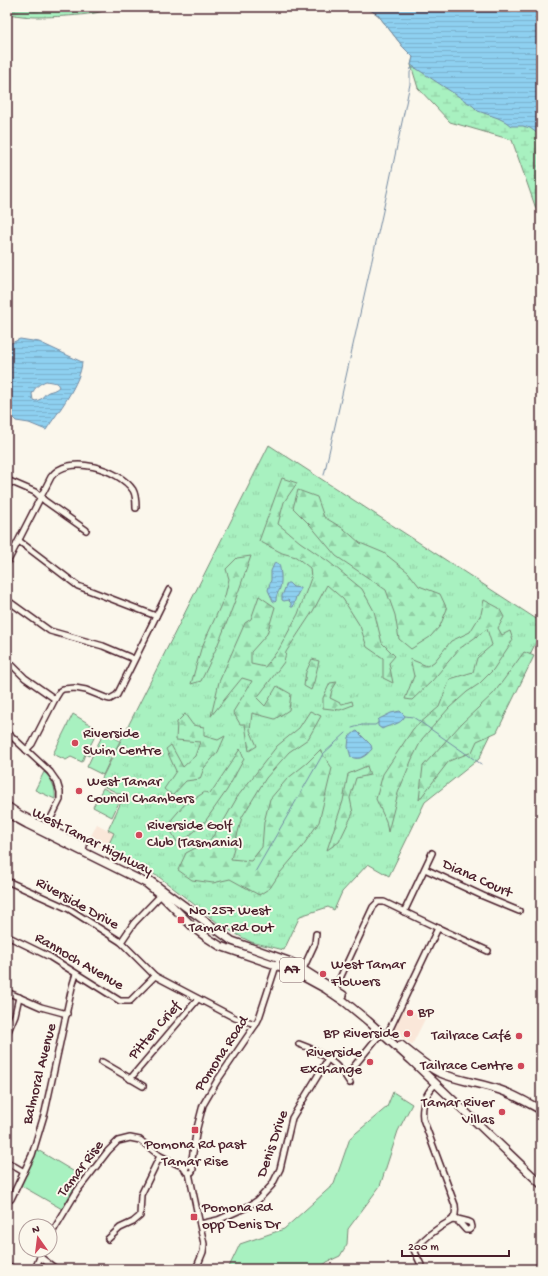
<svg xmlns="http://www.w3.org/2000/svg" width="548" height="1276" font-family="'Gochi Hand',sans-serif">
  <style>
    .built { fill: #fae7d9 }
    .grass { fill: url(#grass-tufts); stroke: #798876 }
    .forest { fill: url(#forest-firs); stroke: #798876 }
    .wetland { fill: url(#wetland-marsh); stroke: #798876 }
    .park { fill: #a8f1c0; stroke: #798876 }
    .water { fill: url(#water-rules); stroke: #7389a1; fill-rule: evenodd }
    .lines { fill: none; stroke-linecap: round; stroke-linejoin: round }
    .stream { stroke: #7389a1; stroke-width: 1 }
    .minor-casing { stroke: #4a1f2b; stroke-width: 8 }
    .highway-casing { stroke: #4a1f2b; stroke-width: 10 }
    .minor { stroke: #fbf7ec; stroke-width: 5 }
    .highway { stroke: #fbf7ec; stroke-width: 7 }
    .poi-dot { fill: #d1495b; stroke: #fbf7ec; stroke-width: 1.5 }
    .labels { text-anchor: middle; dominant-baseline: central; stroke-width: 4; stroke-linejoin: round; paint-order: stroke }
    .shield { fill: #fbf7ec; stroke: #7f6065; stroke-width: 1 }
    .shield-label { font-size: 14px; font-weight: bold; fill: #4a1f2b }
    .poi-label { font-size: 15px; fill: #4a1f2b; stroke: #fbf7ec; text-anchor: start }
    .street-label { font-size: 15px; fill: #4a1f2b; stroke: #fbf7ec }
  </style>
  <defs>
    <pattern id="grass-tufts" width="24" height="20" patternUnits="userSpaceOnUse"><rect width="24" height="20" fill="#a8f1c0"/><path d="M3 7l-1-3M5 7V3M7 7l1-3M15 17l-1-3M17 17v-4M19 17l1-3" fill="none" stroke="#92cea5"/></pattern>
    <pattern id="forest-firs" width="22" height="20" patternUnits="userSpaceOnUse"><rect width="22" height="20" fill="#a8f1c0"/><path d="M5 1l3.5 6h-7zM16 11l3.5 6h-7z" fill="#92cea5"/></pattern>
    <pattern id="wetland-marsh" width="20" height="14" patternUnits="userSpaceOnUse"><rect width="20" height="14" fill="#a8f1c0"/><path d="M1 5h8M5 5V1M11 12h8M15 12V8" fill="none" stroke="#92cea5"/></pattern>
    <pattern id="water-rules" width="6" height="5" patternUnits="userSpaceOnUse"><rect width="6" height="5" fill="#8ed0f0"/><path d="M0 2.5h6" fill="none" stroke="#7cb2ce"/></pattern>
  </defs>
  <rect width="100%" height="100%" fill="#fbf7ec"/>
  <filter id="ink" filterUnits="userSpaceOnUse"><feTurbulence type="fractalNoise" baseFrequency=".025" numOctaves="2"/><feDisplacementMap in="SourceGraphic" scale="8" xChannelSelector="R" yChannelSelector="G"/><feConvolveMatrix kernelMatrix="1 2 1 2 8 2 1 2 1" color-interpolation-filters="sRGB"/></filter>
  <g filter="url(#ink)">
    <g class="built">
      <polygon points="97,824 114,833 106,850 88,842"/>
      <polygon points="403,1007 426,1017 412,1045 393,1030"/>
    </g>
    <polygon class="grass" points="269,445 541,622 541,632 479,759 425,802 389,876 368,864 342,892 334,910 328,907 300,916 284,950 251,942 234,933 218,923 159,877 106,850 114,833 108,830 124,796 99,784"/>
    <g class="forest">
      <polygon points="282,478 297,483 284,502 278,524 300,542 329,562 362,589 374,611 382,643 395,656 389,663 393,683 383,678 383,658 367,647 360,626 343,599 327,585 313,611 286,652 284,662 257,698 265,706 277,686 291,694 289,710 275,719 252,713 250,730 257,746 249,751 245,724 240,724 233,712 252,681 242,678 211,716 219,682 245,623 251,619 259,596 275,607 267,634 251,652 251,664 265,667 279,649 298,614 311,578 310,568 296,557 282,553 259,541"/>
      <polygon points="298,490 317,497 324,517 344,529 360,543 384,553 408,572 419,586 440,594 447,609 440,626 430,637 411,649 399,639 395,615 386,590 336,556 310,525 293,508"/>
      <path d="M251,556C236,599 221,641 201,681L191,684L201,649L225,596L229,579L226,569L237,558Z"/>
      <polygon points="484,600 499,608 504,617 498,628 502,635 510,631 513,640 493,670 479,684 467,692 449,708 422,739 412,759 398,793 388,832 386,821 376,799 383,774 413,729 439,707 450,679 473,672 477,658 492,645 487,629 459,649 432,681 412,700 405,699 414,676 410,659 427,666 434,662 451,641 470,632 481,614"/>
      <polygon points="524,652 534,656 497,732 477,741 472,752 449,761 419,800 423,766 462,723 494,693"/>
      <polygon points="312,659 319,661 314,682 311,690 304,686 306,672"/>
      <polygon points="337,682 332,690 330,698 342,704 352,701 353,705 340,710 323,708 323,698 330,683"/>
      <polygon points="310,711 321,716 308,739 289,752 266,778 242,817 231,859 251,861 262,847 264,822 270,799 287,779 307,763 320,750 332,768 319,822 302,847 280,873 270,888 259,895 230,879 213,883 192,880 178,870 186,853 209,841 222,824 238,796 277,746 299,728"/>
      <polygon points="185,714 193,725 204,727 204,736 218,740 225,736 218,752 204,768 200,779 186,781 172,796 164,789 176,771 166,749 171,745 183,767 195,756 200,742 176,740 177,722"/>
      <polygon points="240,749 244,759 227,790 204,823 188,837 177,842 172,833 172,819 184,805 205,792 210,794"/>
      <polygon points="367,766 370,775 356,778 350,798 353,813 339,842 327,850 343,801 348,774"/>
    </g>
    <g class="wetland">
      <path d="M7,7H112C103,16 49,17 35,17C26,17 16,15 7,14Z"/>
      <polygon points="366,7 541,120 541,223 512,140 450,122 418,88 411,65 413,57 403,47 378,15"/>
    </g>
    <g class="park">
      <polygon points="73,714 96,728 93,735 95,736 88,750 91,752 89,756 85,754 82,762 71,757 66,760 53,754"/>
      <polygon points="105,731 120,741 112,756 96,748"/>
      <polygon points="95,750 111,758 103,775 87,767"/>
      <path d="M44,772C52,779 56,788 55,799L35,790Z"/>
      <polygon points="103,788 121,798 112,817 93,807"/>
      <polygon points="393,1092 412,1104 398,1131 380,1186 348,1229 347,1244 340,1256 327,1262 319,1269 228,1269 240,1244 284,1229 334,1184 350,1138 387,1107"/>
      <polygon points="36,1149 83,1177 75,1186 62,1209 20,1185"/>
    </g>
    <g class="water">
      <polygon points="366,7 541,7 541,136 530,128 523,126 511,126 506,122 498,118 478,111 473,106 411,65 413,57 403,47 378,15"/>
      <path d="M20,339L39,342L82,362C81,383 58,412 46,430L29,423L16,421L12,417L7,415V345ZM46,381L57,383L59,387C51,394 49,388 41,399L36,401L33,400L32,394C35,387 39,384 46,381Z"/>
      <path d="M275,562L279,564C281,571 282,581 280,588C278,594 276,594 276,601L275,602L273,601L268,590L271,580V571Z"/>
      <polygon points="287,583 289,583 293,587 300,588 300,590 296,597 293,607 291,607 291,603 288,600 284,601 282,600 282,596"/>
      <path d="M400,711L405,716C400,726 390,724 382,729L378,726V720L379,719L391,713Z"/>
      <path d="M357,731L371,745L372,749C366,756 360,761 351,757L348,747L349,737L355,732Z"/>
    </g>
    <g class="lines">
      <g class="stream">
        <polyline points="324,475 389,184 410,84 410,73 411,68 416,68"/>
        <polyline points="405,716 413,717 481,764"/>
        <polyline points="352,728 362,725 375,725 378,723"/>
        <polyline points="255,872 323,754 346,733"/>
      </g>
      <defs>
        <g id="minor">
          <polyline points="7,480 35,492 45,501 86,530"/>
          <polyline points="19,541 78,586 156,616"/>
          <path d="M7,563L51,477C68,453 119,469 133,490C136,495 136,502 136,508"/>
          <polyline points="7,600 50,631 103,646 134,659"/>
          <polyline points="7,660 25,678 55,699"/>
          <polyline points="7,732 50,772 57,782 60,792 60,800 46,828"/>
          <polyline points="26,750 32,744 55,699 60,691 63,689 75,688 86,690 106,698 110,699 117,695 169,590"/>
          <polyline points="425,869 483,896 519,911"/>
          <polyline points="7,881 69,909 121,942 155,976 235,1018 256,1024"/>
          <polyline points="404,912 432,853"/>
          <polyline points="438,928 488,951"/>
          <polyline points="7,936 50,957 120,1001 130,1001 155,976"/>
          <polyline points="121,942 134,923 161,895"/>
          <polyline points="303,969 315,943 316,934"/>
          <polyline points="335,989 373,907 378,902 384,902 438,928 388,1033"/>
          <polyline points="7,992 41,1007 67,1014"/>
          <polyline points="7,1034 15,1015 19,997"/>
          <path d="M299,1044C319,1051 339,1064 350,1083"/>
          <polyline points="102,1062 143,1086"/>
          <polyline points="346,1076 381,1033"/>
          <polyline points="130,1079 198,999"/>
          <polyline points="7,1162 24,1172"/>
          <polyline points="191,1165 197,1128 203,1105 217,1081 256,1024 259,1018 277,963"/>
          <circle cx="189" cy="1169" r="4"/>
          <polyline points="189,1173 204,1244 203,1252 196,1269"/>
          <polyline points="11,1199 32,1155 45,1112 72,987 76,974"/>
          <path d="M452,1220L458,1221L466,1230H469L472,1227L471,1223C466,1220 460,1221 454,1217"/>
          <polyline points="200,1224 218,1220 249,1206 258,1200 272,1185 280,1169 292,1118 328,1059"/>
          <polyline points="50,1236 77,1191 108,1151 118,1141 130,1138 140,1140 160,1156 186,1168"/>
          <polyline points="108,1239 120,1228 133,1222 140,1216 141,1195 160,1156"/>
          <polyline points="40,1257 56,1269"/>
          <polyline points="7,1265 13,1269"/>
          <polyline points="35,1269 43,1250"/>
          <path d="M423,1269L414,1250C425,1237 437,1228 452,1220C456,1216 456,1211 455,1205L423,1119C421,1104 426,1094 435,1084"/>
        </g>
        <g id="highway">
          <polyline points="7,806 20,815 83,846"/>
          <polyline points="7,813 27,824 146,883 161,895 195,929 206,937 220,946 293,971 326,989 345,1002 368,1021 411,1060 541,1184"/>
          <polyline points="149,880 232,941 291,962 343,995"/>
          <path d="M401,1045C413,1055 425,1065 438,1072C458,1081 480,1083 500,1090C515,1095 528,1103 541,1110"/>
        </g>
      </defs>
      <use href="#minor" class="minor-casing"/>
      <use href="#highway" class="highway-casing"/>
      <use href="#minor" class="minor"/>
      <use href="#highway" class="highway"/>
    </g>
  </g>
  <g class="poi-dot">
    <circle cx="75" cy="743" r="4"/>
    <circle cx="79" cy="791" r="4"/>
    <circle cx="139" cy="835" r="4"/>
    <rect x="177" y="916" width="8" height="8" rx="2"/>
    <circle cx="323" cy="974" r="4"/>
    <circle cx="410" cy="1013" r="4"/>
    <circle cx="407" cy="1034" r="4"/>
    <circle cx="519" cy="1036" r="4"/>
    <circle cx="370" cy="1062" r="4"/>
    <circle cx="521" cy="1066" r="4"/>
    <circle cx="502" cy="1112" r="4"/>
    <rect x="191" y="1126" width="8" height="8" rx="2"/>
    <rect x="190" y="1213" width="8" height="8" rx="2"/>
  </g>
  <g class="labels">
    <rect class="shield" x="280" y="958" width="24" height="24" rx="3"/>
    <g class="shield-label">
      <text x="292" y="970">A7</text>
    </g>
    <g class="poi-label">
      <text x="83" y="734">Riverside<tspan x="83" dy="17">Swim Centre</tspan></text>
      <text x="87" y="782">West Tamar<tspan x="87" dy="17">Council Chambers</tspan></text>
      <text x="147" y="826">Riverside Golf<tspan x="147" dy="17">Club (Tasmania)</tspan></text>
      <text x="189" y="911">No.257 West<tspan x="189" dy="17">Tamar Rd Out</tspan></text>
      <text x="331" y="965">West Tamar<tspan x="331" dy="17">Flowers</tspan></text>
      <text x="418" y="1013">BP</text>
      <text x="399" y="1034" text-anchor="end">BP Riverside</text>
      <text x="511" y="1036" text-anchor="end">Tailrace Café</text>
      <text x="362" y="1053" text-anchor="end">Riverside<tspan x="362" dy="17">Exchange</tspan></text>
      <text x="513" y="1066" text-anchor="end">Tailrace Centre</text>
      <text x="494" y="1103" text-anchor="end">Tamar River<tspan x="494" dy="17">Villas</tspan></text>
      <text x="195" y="1145" text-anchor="middle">Pomona Rd past<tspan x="195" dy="17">Tamar Rise</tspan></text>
      <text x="202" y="1208">Pomona Rd<tspan x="202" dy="17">opp Denis Dr</tspan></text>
    </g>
    <g class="street-label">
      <text transform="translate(92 842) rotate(27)">West Tamar Highway</text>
      <text transform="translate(477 879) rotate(24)">Diana Court</text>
      <text transform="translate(77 904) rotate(29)">Riverside Drive</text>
      <text transform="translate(79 962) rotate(30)">Rannoch Avenue</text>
      <text transform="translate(155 1031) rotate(-49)">Pitten Crief</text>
      <text transform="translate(222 1054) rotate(-57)">Pomona Road</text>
      <text transform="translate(40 1074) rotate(-76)">Balmoral Avenue</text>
      <text transform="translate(273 1144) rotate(-71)">Denis Drive</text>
      <text transform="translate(81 1169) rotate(-53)">Tamar Rise</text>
    </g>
  </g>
  <rect width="548" height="1276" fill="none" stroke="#fbf7ec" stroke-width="24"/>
  <rect x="12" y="12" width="524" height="1252" fill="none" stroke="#4a1f2b" stroke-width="1.5" filter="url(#ink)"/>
  <g transform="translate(38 1238) rotate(346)"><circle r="19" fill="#fbf7ec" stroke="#b4a19f"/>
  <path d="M0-3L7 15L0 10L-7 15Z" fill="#d1495b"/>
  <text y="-6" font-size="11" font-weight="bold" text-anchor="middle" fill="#4a1f2b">N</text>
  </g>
  <path d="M402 1250v6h107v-6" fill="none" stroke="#4a1f2b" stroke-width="2"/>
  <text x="408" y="1250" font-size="12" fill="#4a1f2b" stroke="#fbf7ec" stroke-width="3" paint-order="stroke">200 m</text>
</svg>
